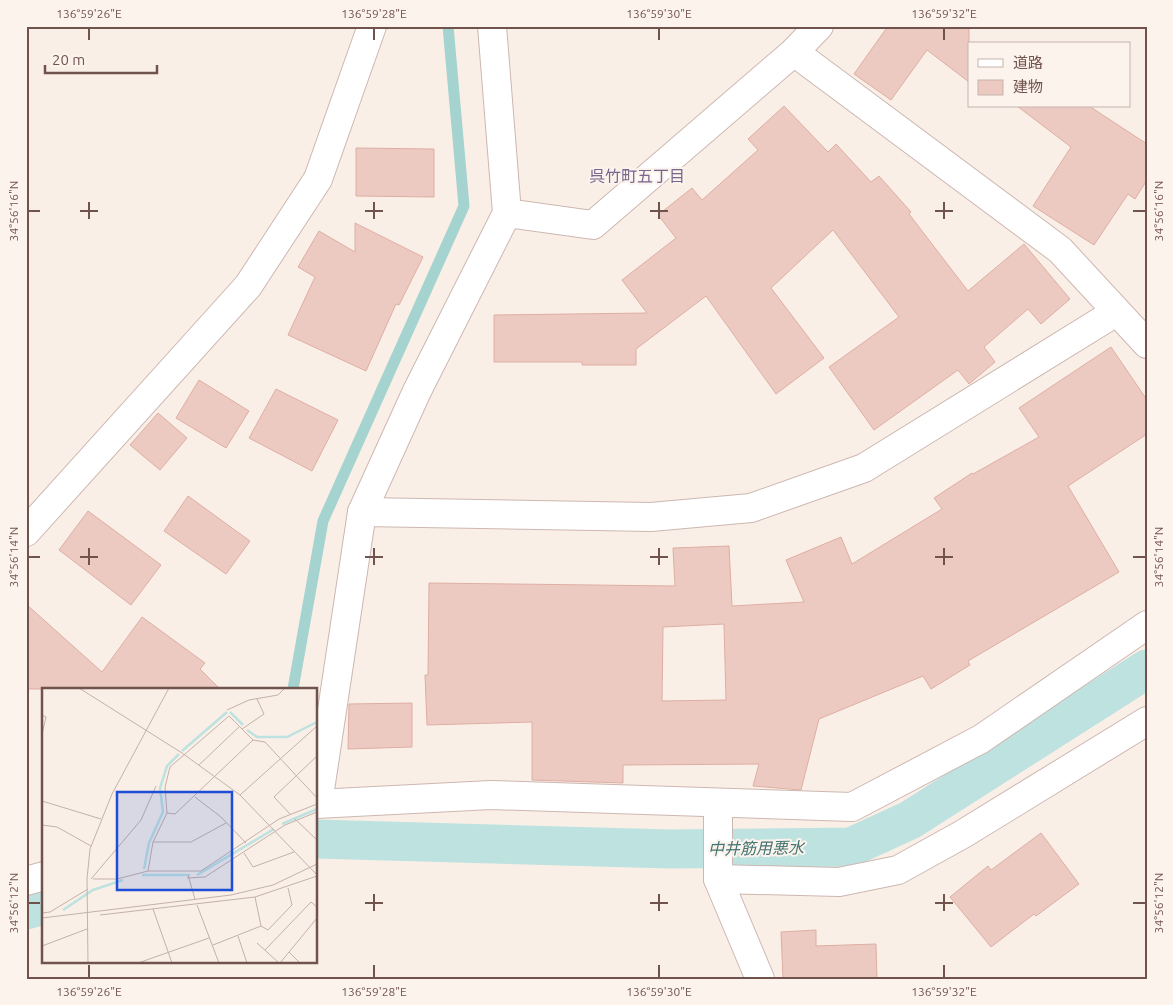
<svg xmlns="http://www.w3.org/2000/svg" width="1173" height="1005" font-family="Ubuntu,'Noto Sans JP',sans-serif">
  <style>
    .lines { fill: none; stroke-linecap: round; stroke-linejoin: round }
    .stream { stroke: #a4d3d0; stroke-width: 11 }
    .canal { stroke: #bde2e0; stroke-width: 39 }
    .building { fill: #edcac1; stroke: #deaea3; fill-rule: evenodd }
    .street-casing { stroke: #cdb7b1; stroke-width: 30 }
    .street { stroke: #fff; stroke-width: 28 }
    .ticks { fill: none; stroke: #71534e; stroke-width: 2 }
    .labels { text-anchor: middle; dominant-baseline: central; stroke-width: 4; stroke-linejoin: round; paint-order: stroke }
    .neighbourhood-label { font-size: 16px; fill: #78668d; stroke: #fdf3ed }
    .water-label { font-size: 16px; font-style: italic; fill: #437573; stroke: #fdf3ed }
    .inset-river { fill: none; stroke: #bde2e0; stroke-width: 2.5 }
    .inset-road { fill: none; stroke: #c3b1aa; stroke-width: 1 }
    .view { fill: #1d4ed8; fill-opacity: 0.15; stroke: #1d4ed8; stroke-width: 2.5 }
    .inset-edge { fill: none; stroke: #71534e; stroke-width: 2.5 }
    .neatline { fill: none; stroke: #71534e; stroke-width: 2 }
    .ticks-label { font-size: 12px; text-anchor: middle; fill: #71534e }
  </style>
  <rect width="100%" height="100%" fill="#faefe7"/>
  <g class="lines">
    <polyline class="stream" points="293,689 323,521 464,206 448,26"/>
    <g class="canal">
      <polyline points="316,839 670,849 851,847 910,820 1147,669"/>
      <polyline points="26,910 44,905"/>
    </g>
  </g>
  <g class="building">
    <polygon points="888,26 969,26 969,82 927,50 891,100 854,74"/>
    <polygon points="784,106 828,152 836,144 871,182 879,176 911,212 909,214 968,291 1024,244 1070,299 1041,324 1028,309 984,347 995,362 969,384 958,370 874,430 829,367 899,317 833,230 771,288 824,358 776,394 706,296 636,349 636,365 582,365 582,362 494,362 494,315 647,313 622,280 676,238 658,215 692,188 702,200 758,150 748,139"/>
    <polygon points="1017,106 1089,106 1147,144 1147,180 1135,199 1128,194 1094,245 1033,206 1071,147"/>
    <polygon points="356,148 434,149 434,197 356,196"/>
    <polygon points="355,223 423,257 399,305 396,304 366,371 288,335 315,277 298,267 319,231 355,252"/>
    <path d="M1111,347L1147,400V434L1068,486L1119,572L968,661L970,665L931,689L923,676L819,719L801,790L753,786L759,764L623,765V783L532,780V722L427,725L425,675H428L429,583L675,586L673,548L729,546L732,606L804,602L786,560L841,537L852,564L942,509L934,498L972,473L973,474L1039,437L1019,408ZM724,624L726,700L662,701L663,627Z"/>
    <polygon points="199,380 249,411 226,448 176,418"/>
    <polygon points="276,389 338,420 312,471 249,438"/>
    <polygon points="158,413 187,438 160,470 130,445"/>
    <polygon points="188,496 250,541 226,574 164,531"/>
    <polygon points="88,511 161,565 131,605 59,550"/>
    <polygon points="26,604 102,672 142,617 205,663 200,669 220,689 26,689"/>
    <polygon points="412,703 412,747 348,749 349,704"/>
    <polygon points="1041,833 1079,884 1036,916 1034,914 991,947 950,897 988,866 991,870"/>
    <polygon points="816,930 816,946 876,944 877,979 783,979 781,932"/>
  </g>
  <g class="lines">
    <defs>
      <g id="street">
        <polyline points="794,52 1060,250 1147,344"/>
        <polyline points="507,213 593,225 794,52 819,26"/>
        <polyline points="362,512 651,517 751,508 864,468 1116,312"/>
        <polyline points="26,532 248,286 318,179 372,26"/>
        <polyline points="318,803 362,512 417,391 507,213 492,26"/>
        <polyline points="718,803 718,879 760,979"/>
        <polyline points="316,804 491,795 852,807 981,739 1147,625"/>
        <polyline points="718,879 839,882 898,870 963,834 1147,721"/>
        <polyline points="26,881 44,876"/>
      </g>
    </defs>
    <use href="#street" class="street-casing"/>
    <use href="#street" class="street"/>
  </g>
  <path class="ticks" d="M89,28V40M374,28V40M659,28V40M944,28V40M89,202V219M374,202V219M659,202V219M944,202V219M28,211H40M80,211H98M365,211H383M650,211H668M935,211H953M1133,211H1146M89,548V565M374,548V565M659,548V565M944,548V565M28,557H40M80,557H98M365,557H383M650,557H668M935,557H953M1133,557H1146M374,894V911M659,894V911M944,894V911M28,903H40M365,903H383M650,903H668M935,903H953M1133,903H1146M89,965V978M374,965V978M659,965V978M944,965V978"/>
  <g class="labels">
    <g class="neighbourhood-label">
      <text x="637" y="176">呉竹町五丁目</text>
    </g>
    <g class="water-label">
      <text transform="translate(756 848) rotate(-1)">中井筋用悪水</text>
    </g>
  </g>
  <g transform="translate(42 688)">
    <rect width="275" height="275" fill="#faefe7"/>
    <path class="inset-river" d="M188,24L201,37M205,42L215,49H245L275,34M140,63L185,24M240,136L275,121M102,181L107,155L121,124L118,100L125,78L137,66M100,187H148M155,187L232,141M21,222L51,202L81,192"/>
    <path class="inset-road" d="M37,0L140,65L198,107L275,187M185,22L207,12L236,7L243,0M0,27L4,29L0,46M200,41L222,26L215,11M157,77L197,39M198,107L275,38M153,109L179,129L204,155M0,113L59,131M125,125L133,126L211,52M248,126L232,109L275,68M253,131L275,152M0,137L15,139L49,158M111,154H149L184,135M202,165L211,179L252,164M106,183L111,154L125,125L123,99L128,79L187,28L211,52L223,54L275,110M146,187L153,211M145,190L163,189L243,137L275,124M49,191L99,132L114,98M51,191H75L106,183H159L237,131L275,116M155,217L177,275M111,221L130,275M0,225L8,224L46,201M58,227L213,209L275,188M0,230L189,207L231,197L275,176M219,238L226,242L250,217L246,200M196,248L205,275M215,255L237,275M171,257L219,238L213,209M0,258L45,241M223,262L269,214L275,219M247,264L258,275M46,275L45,191L48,161L70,106L127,0M96,275L167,250M238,275L275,230"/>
    <path class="view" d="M75,104H190V202H75Z"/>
    <rect width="275" height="275" class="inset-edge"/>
  </g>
  <rect width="1173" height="1005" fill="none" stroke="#fdf3ed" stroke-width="55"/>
  <rect x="968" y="42" width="162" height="65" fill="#fdf3ed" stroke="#c5b3ad"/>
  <rect x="978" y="59" width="25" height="8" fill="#ffffff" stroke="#c5b3ad"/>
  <text x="1013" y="68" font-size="15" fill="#71534e">道路</text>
  <rect x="978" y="80" width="25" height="15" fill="#edcac1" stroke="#c5b3ad"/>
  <text x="1013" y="92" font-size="15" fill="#71534e">建物</text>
  <path d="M45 65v8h112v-8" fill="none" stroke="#71534e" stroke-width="2.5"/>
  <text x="52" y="65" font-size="15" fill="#71534e" stroke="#fdf3ed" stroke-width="4" paint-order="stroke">20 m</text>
  <rect x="28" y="28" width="1118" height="950" class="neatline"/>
  <g class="ticks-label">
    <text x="89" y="18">136°59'26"E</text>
    <text x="374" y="18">136°59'28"E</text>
    <text x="659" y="18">136°59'30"E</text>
    <text x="944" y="18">136°59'32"E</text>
    <text transform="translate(14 211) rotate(-90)" y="4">34°56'16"N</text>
    <text transform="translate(1159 211) rotate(-90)" y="4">34°56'16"N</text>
    <text transform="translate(14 557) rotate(-90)" y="4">34°56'14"N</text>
    <text transform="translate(1159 557) rotate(-90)" y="4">34°56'14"N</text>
    <text transform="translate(14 903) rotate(-90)" y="4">34°56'12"N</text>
    <text transform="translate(1159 903) rotate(-90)" y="4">34°56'12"N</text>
    <text x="89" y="996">136°59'26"E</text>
    <text x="374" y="996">136°59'28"E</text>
    <text x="659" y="996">136°59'30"E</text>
    <text x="944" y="996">136°59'32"E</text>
  </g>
</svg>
